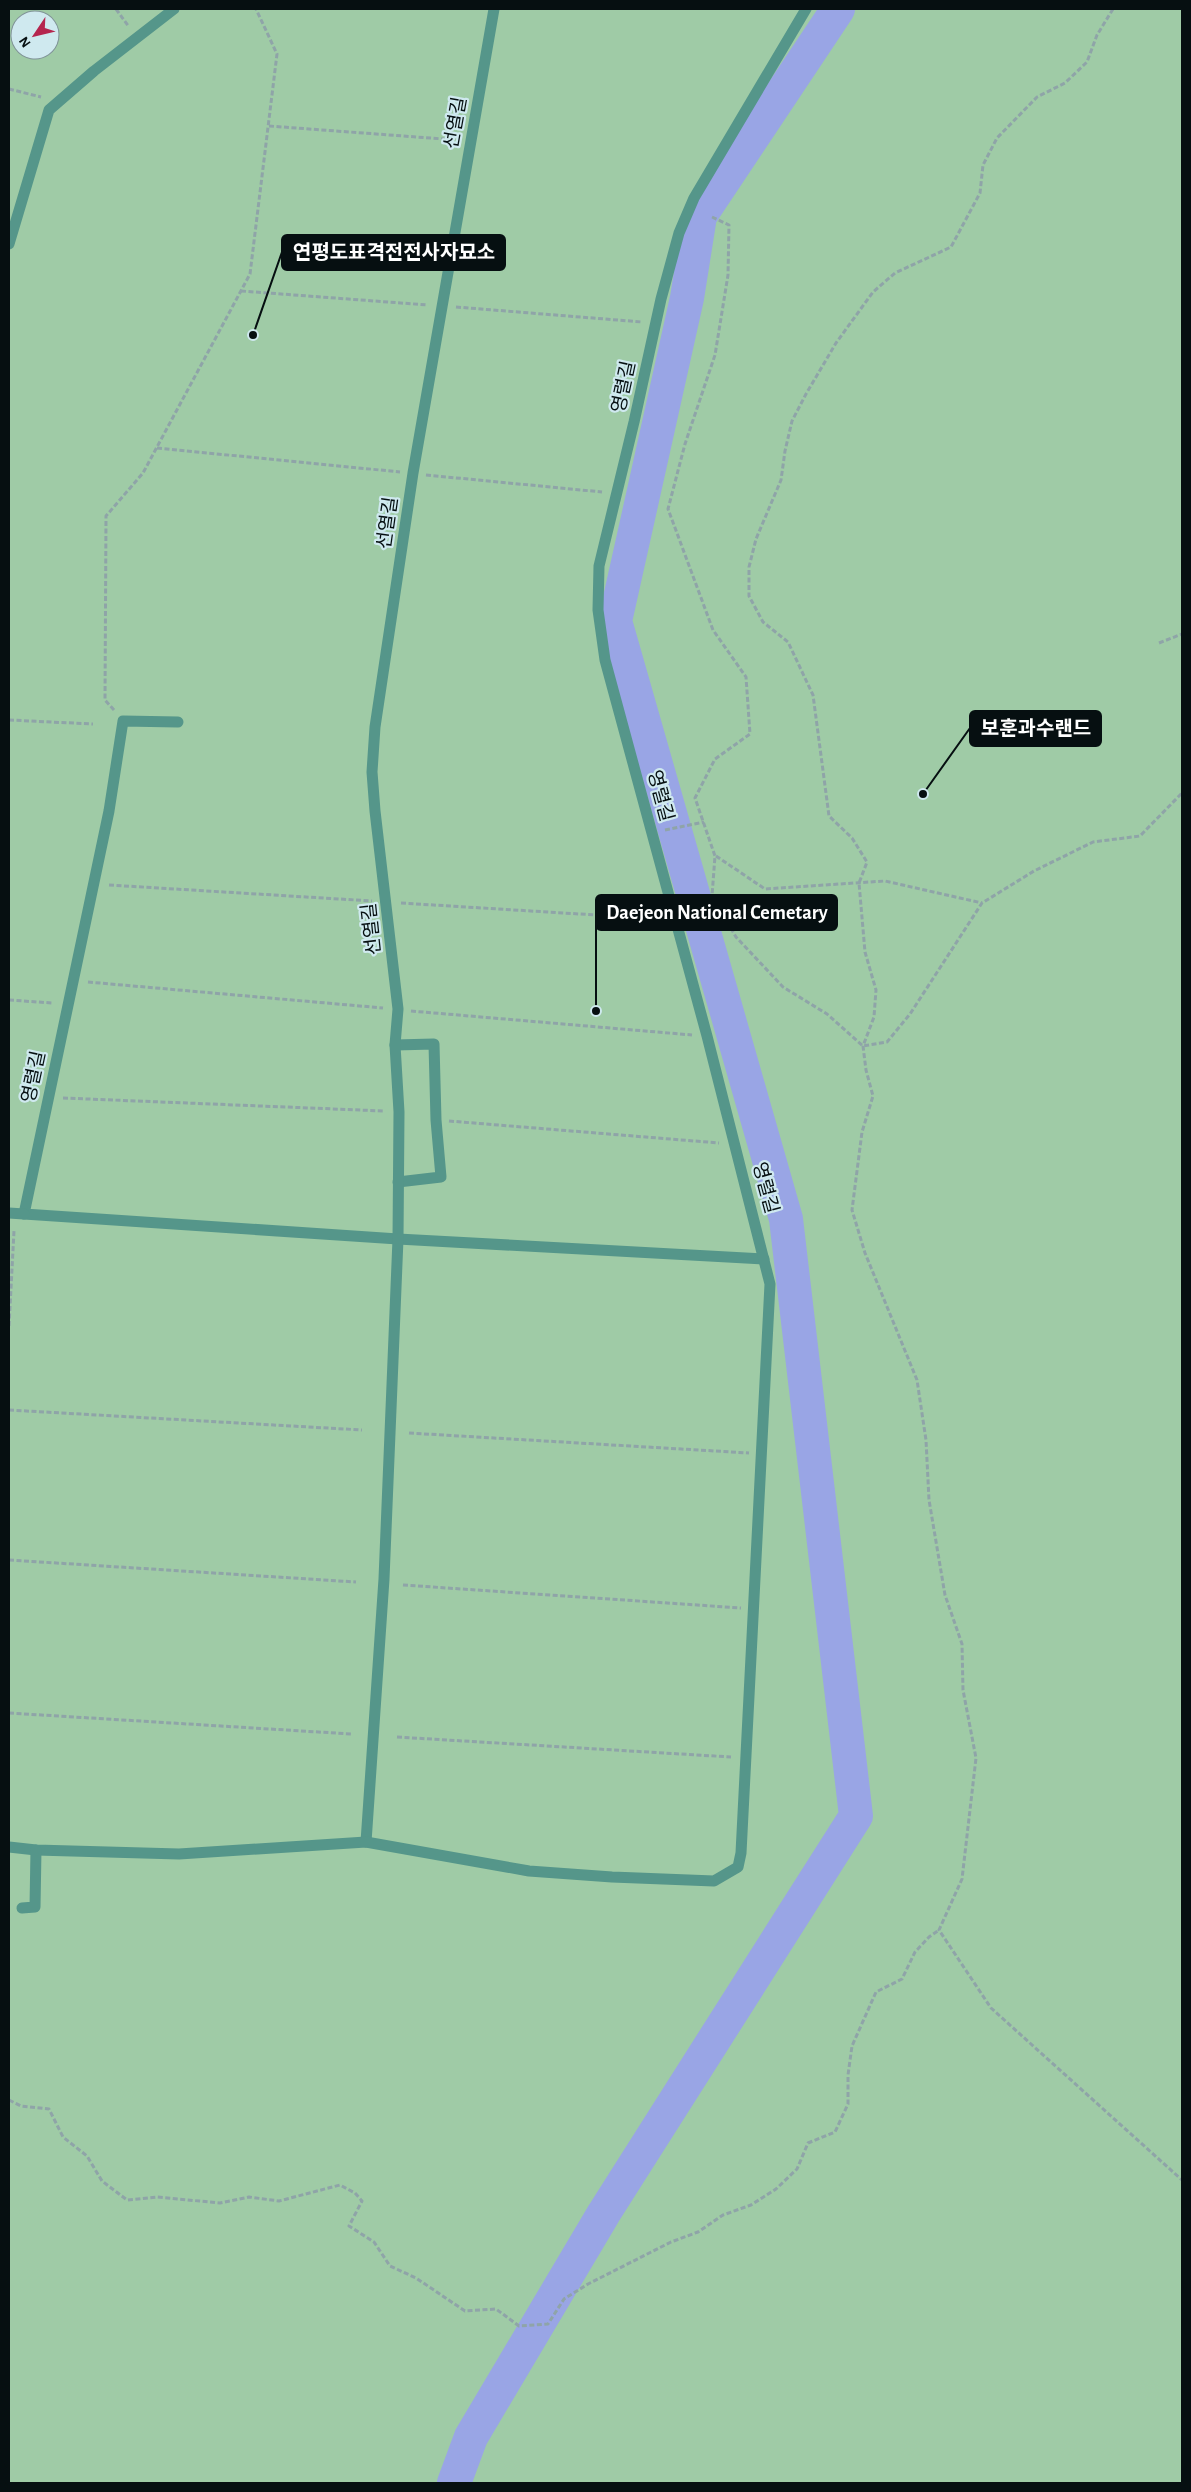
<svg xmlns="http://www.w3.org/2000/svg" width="1191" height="2492" font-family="'Alegreya Sans','Noto Sans KR',sans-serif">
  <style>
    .green { fill: #9fcba6; fill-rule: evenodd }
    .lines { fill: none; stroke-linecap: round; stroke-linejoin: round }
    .river { stroke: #99a5e5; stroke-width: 34 }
    .path { stroke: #8fa4a8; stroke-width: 3; stroke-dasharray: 5 2.5; stroke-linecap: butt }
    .service { stroke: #55968a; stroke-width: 11 }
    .labels { text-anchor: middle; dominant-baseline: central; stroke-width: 4.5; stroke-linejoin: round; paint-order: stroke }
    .street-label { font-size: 19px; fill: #060f11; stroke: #cfe9ef }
    .leader { fill: none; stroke: #060f11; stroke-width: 2 }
    .callout-dot { fill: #060f11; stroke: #cfe9ef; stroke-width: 2 }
    .callout { fill: #060f11; stroke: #060f11; stroke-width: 2 }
    .callout-label { font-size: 20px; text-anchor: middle; font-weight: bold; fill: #fff }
  </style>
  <rect width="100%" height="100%" fill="#cfe9ef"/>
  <path class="green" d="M9,9H1182V2483H9ZM20,20H50V50H20Z"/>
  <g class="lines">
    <polyline class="river" points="454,2483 471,2437 604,2213 856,1816 786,1219 615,621 687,298 700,216 838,9"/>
    <g class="path">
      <polyline points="116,9 129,27"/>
      <polyline points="1113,9 1097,35 1087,62 1065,83 1037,97 997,138 983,165 980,193 951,247 895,273 873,292 836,343 806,394 792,421 785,451 781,480 756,539 749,567 749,596 763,622 788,642 813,695 829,816 852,838 867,862 859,883 865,952 876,990 874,1017 863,1046 866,1070 873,1096 862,1132 852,1210 865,1253 917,1380 926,1440 929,1500 945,1595 962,1644 963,1690 976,1758 962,1879 939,1930 991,2008 1182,2180"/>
      <polyline points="9,89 41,97"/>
      <polyline points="269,126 457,140"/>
      <polyline points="712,217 729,225 728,275 715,355 685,444 668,509 713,630 746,677 750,734 715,759 695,798 715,856 712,896 736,937 783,987 827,1014 863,1046 887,1042 910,1014 982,903 1034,871 1093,842 1140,836 1182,793"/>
      <polyline points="241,291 428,305"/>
      <polyline points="456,307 642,322"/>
      <polyline points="157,448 400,472"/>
      <polyline points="426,475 602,492"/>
      <polyline points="1159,643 1182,634"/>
      <polyline points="114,710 105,700 106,516 143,473 250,274 277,54 256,9"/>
      <polyline points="9,720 93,724"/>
      <polyline points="665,830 704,822"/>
      <polyline points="716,856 765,889 885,881 982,903"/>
      <polyline points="109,885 372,901"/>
      <polyline points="401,903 661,919"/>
      <polyline points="88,982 383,1008"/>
      <polyline points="9,1000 52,1003"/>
      <polyline points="411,1011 692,1035"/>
      <polyline points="63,1098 384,1111"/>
      <polyline points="449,1121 719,1143"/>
      <polyline points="9,1326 14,1231"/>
      <polyline points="9,1410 362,1430"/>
      <polyline points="409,1433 749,1453"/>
      <polyline points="9,1560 356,1582"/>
      <polyline points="403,1585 741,1608"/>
      <polyline points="9,1713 351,1734"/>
      <polyline points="397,1737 731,1757"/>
      <polyline points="9,2100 21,2106 49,2109 63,2137 87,2156 102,2181 127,2200 157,2197 220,2203 249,2197 279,2201 340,2185 355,2193 362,2201 349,2226 374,2242 390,2266 416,2278 465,2311 496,2309 519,2326 548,2324 564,2299 588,2284 671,2242 698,2232 723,2215 751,2205 776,2189 797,2169 808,2143 835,2132 848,2104 848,2075 852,2046 876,1992 902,1979 915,1952 929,1937 939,1930"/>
    </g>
    <g class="service">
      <polyline points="9,244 49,110 94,71 174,9"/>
      <polyline points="178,722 123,721 109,811 24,1214 398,1239 764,1259"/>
      <polyline points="395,1045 434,1044 436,1120 441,1177 398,1182"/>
      <polyline points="9,1213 24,1214"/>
      <polyline points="366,1842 384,1579 398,1239 399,1112 395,1045 398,1009 375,811 372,772 375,727 413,473 494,9"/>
      <polyline points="9,1847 36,1850 179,1854 366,1842 529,1871 612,1877 714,1881 738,1867 741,1853 770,1284 707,1036 605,660 598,610 599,566 634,422 661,299 679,233 694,198 806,9"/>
      <polyline points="22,1908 35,1907 36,1850"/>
    </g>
  </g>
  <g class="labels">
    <g class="street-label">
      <text transform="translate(456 123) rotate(-80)">선열길</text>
      <text transform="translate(624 387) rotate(-78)">영렬길</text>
      <text transform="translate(388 523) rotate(-82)">선열길</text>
      <text transform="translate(660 796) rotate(75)">영렬길</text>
      <text transform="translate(372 929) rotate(-96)">선열길</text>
      <text transform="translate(34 1077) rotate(-78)">영렬길</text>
      <text transform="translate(765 1188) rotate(75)">영렬길</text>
    </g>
  </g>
  <path class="leader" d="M253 335L282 252M923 794L970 728M596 1011L596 912"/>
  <g class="callout-dot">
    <circle cx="253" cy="335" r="5"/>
    <circle cx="923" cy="794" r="5"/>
    <circle cx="596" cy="1011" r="5"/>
  </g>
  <g class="callout">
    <rect x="282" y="235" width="223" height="35" rx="5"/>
    <rect x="970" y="711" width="131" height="35" rx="5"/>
    <rect x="596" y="895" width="241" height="35" rx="5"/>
  </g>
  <g class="callout-label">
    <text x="394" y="259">연평도표격전전사자묘소</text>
    <text x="1036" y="735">보훈과수랜드</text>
    <text x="717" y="919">Daejeon National Cemetary</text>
  </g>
  <rect width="1191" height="2492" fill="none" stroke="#060f11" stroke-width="20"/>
  <g transform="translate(35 35) rotate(235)"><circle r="24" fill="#cfe9ef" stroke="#7f9296"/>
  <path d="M0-4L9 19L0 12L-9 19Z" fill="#b5254e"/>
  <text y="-8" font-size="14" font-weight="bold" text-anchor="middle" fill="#060f11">N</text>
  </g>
</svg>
